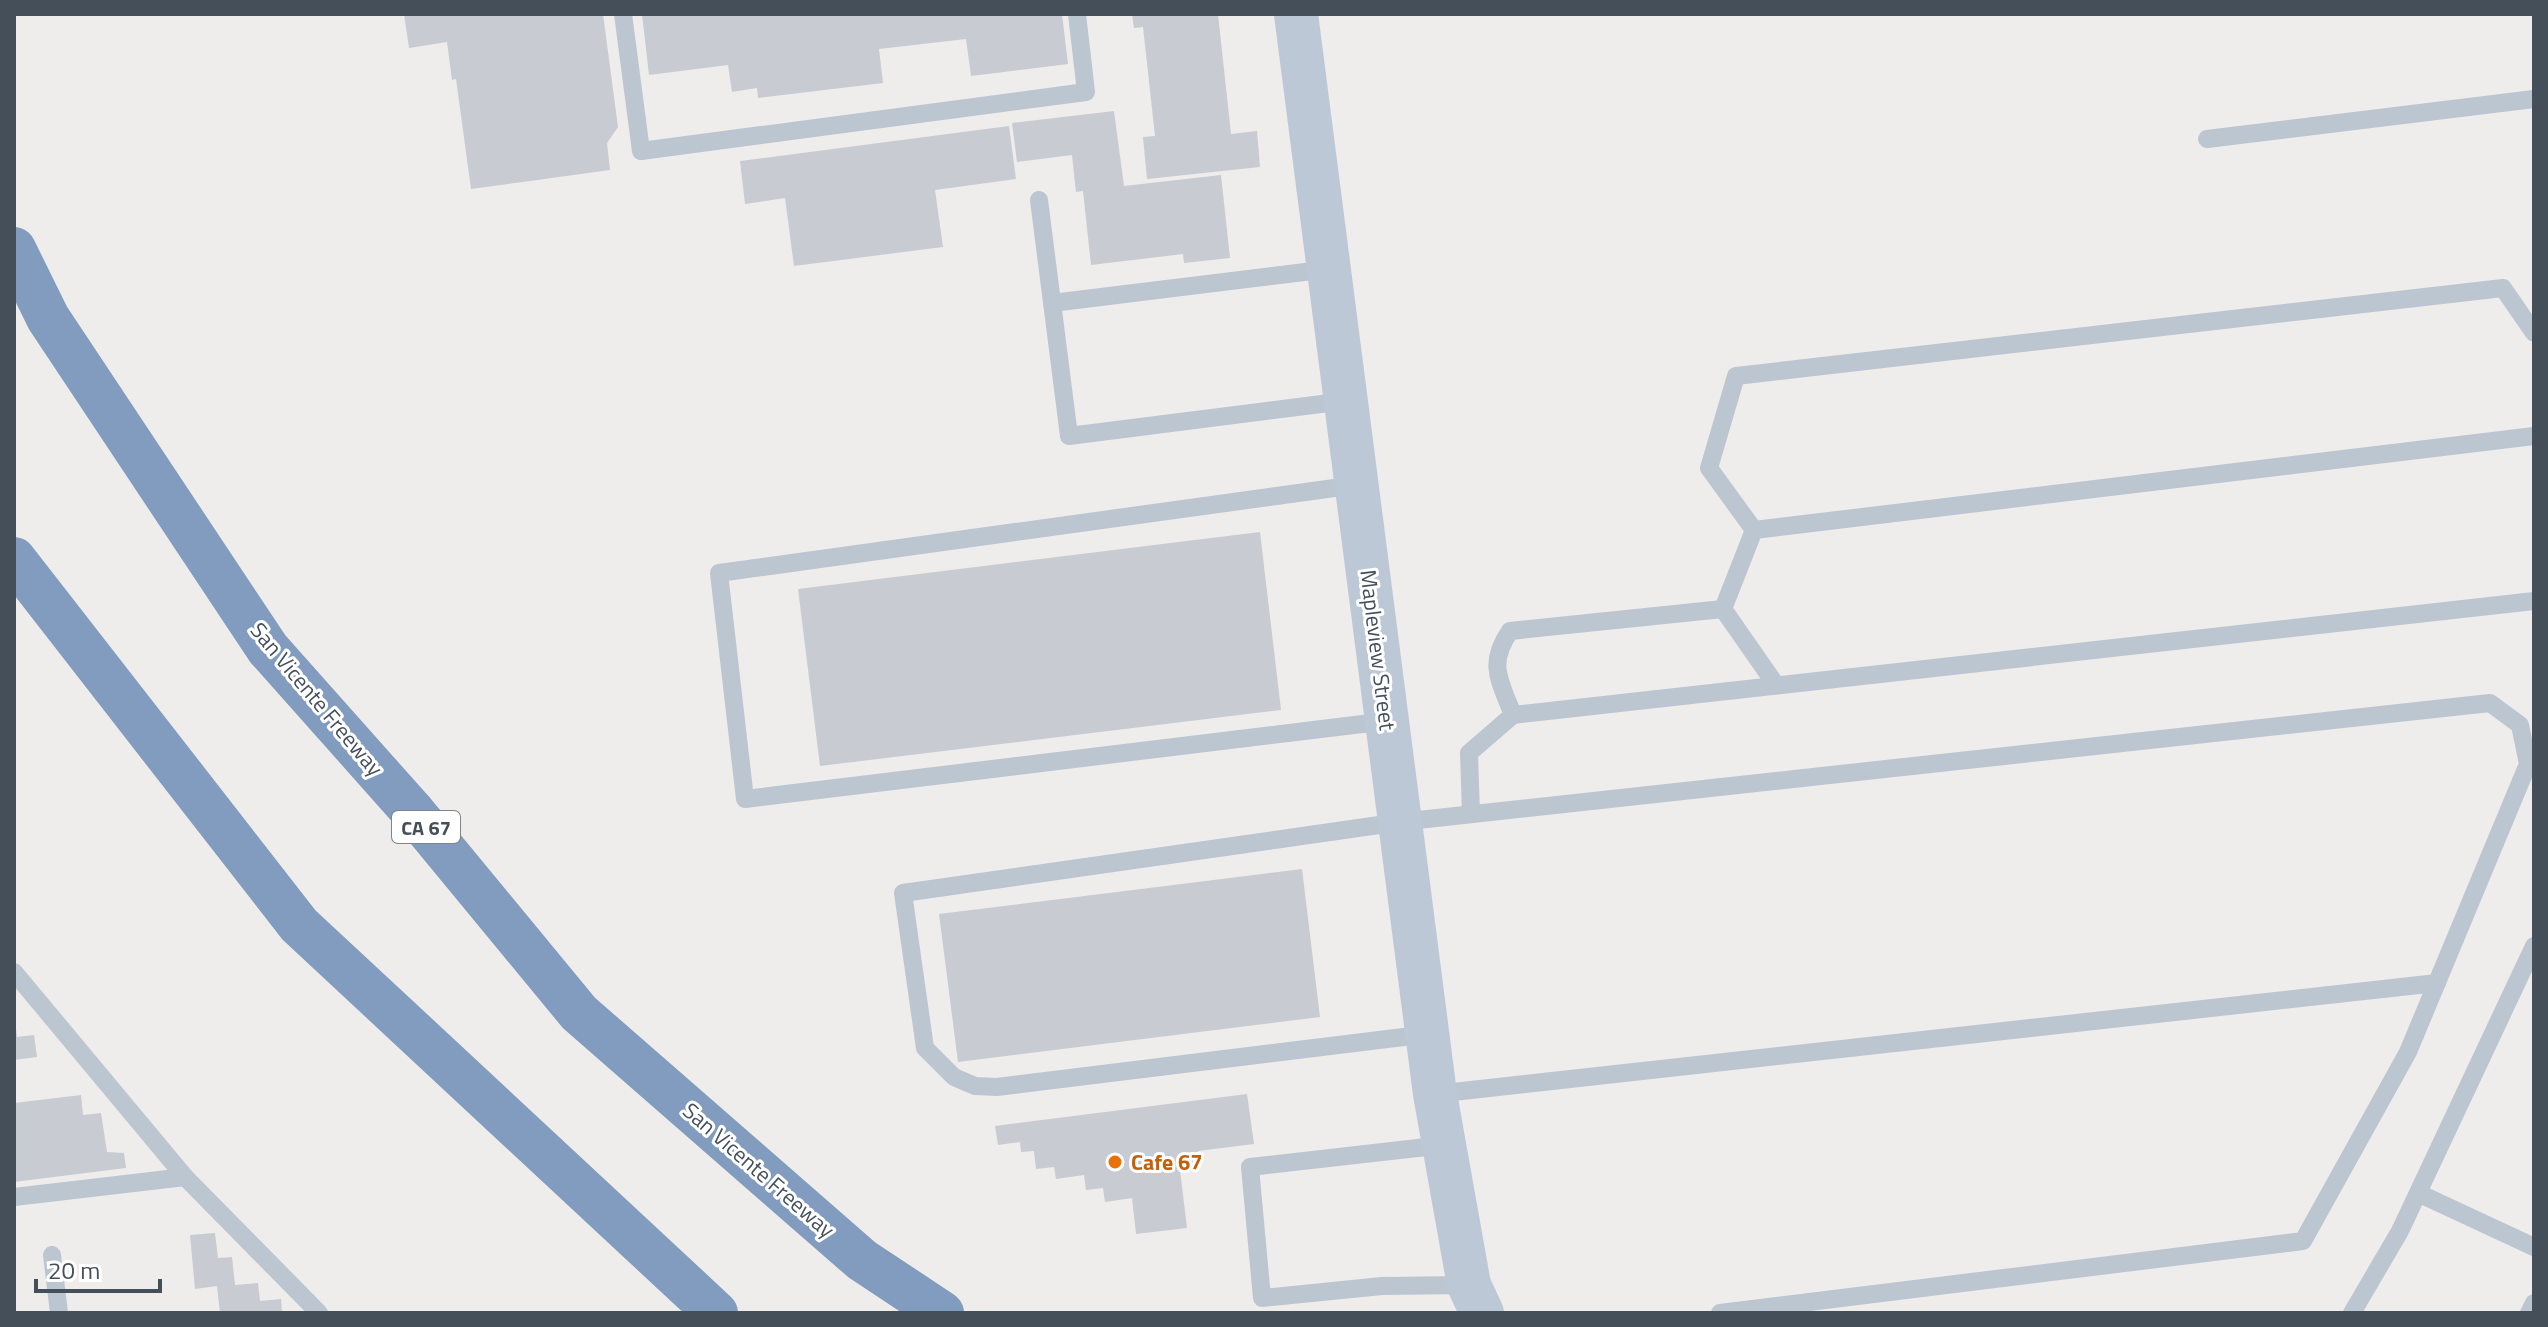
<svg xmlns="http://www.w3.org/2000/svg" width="2548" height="1327" font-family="'Titillium Web',sans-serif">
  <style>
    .building { fill: #c8cbd1 }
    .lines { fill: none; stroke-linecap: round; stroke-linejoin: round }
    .service { stroke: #bcc6d0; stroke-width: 18 }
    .secondary { stroke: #bdc8d7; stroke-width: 44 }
    .motorway { stroke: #819cbe; stroke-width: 44 }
    .food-dot { fill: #e8710a; stroke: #fff; stroke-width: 3 }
    .labels { text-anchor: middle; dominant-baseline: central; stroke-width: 6; stroke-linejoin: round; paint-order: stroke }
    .shield { fill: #fff; stroke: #7c848c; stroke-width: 2 }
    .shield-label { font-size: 20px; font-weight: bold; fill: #444f5a }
    .street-label { font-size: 22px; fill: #444f5a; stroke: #fff }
    .food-label { font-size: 22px; font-weight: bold; fill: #c56008; stroke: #fff; text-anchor: start }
  </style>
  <rect width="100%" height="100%" fill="#efecec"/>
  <g class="building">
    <polygon points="404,14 603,14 618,127 607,143 610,170 471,189 456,79 452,80 447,42 409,48"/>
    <polygon points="642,14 1062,14 1068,64 971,76 966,39 879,49 883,83 758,98 757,88 732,92 728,65 649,75"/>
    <polygon points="1132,14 1218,14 1231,134 1257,131 1260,167 1147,179 1143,137 1155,136 1143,27 1134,28"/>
    <polygon points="1114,111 1124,186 1221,175 1230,258 1184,263 1183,254 1091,265 1083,191 1076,192 1072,155 1017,162 1012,123"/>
    <polygon points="1009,126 1016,179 935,190 943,247 794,266 785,198 745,204 740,161"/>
    <polygon points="1260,532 1281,710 820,766 798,589"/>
    <polygon points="1302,869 1320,1017 958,1062 939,914"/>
    <polygon points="16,1029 17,1037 34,1035 37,1057 14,1060"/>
    <polygon points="1247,1094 1254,1144 1198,1151 1199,1158 1191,1168 1180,1170 1187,1228 1136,1234 1132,1198 1105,1202 1103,1188 1086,1190 1084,1175 1056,1179 1054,1167 1036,1169 1034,1151 1021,1152 1020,1142 998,1145 995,1126"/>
    <polygon points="81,1095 83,1115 101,1113 107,1152 124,1153 126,1168 14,1182 14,1103"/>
    <polygon points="215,1233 218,1258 232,1257 235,1285 258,1283 260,1301 281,1299 282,1313 220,1313 217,1286 195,1289 190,1235"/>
  </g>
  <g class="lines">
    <g class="service">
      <polyline points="623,14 641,151 1086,92 1077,14"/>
      <polyline points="2207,139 2534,99"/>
      <polyline points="1039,200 1069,436 1345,401"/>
      <polyline points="1052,303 1329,269"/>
      <polyline points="1356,485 719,573 745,799 1387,721"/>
      <polyline points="1754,530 1709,468 1736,376 2503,288 2534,333"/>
      <polyline points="1776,685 1723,609 1754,530 2534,436"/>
      <path d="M1513,715C1500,681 1487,664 1510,631L1723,609"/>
      <polyline points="1471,814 1469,753 1513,715 2534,601"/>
      <polyline points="14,972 185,1177 319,1313"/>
      <polyline points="1428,1034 997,1087 975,1086 954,1077 925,1048 903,893 1400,822 2490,703 2520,725 2528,764 2408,1052 2303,1241 1720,1313"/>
      <polyline points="1435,1094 2437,983"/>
      <polyline points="1444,1145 1250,1167 1262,1298 1382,1286 1468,1285"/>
      <polyline points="2418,1193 2534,1247"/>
      <polyline points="14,1197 185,1177"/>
      <polyline points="52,1255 59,1313"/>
      <polyline points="2352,1313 2400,1231 2534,946"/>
      <polyline points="2529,1313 2534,1303"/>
    </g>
    <polyline class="secondary" points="1296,14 1435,1094 1469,1285 1482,1313"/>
    <g class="motorway">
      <polyline points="14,249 48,318 268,649 414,813 579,1013 862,1260 942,1313"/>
      <polyline points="14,559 299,925 716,1313"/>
    </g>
  </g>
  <circle class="food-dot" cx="1115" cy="1162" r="8"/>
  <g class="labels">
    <rect class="shield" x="392" y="811" width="68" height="32" rx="6"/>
    <g class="shield-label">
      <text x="426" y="827">CA 67</text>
    </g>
    <g class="street-label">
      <text transform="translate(1378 650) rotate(83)">Mapleview Street</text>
      <text transform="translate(317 699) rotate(50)">San Vicente Freeway</text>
      <text transform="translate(759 1170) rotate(41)">San Vicente Freeway</text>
    </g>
    <g class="food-label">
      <text x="1131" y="1162">Cafe 67</text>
    </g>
  </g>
  <rect width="2548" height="1327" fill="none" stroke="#444f5a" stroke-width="32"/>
  <path d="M36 1279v12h124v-12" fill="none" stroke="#444f5a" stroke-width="4"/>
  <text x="48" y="1279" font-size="24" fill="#444f5a" stroke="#ffffff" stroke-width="6" paint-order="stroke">20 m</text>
</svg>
